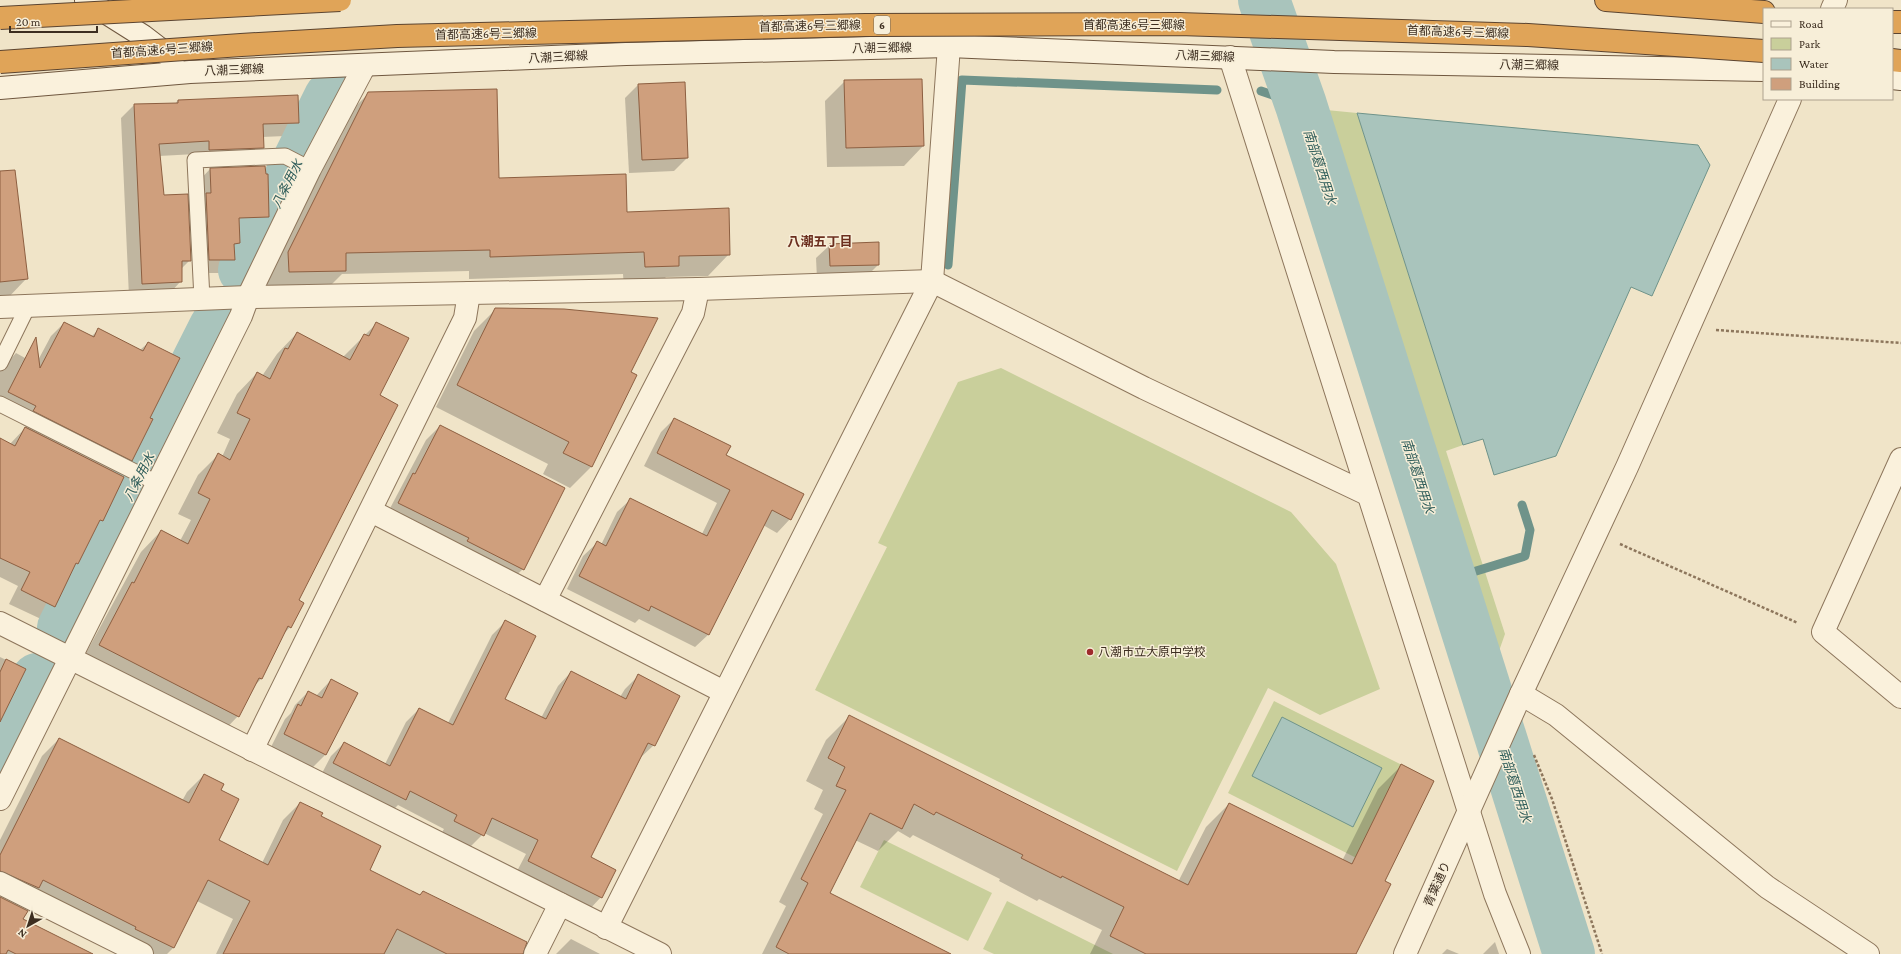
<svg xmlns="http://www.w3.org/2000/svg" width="1901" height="954" font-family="'Crimson Pro','Noto Sans JP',serif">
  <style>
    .green { fill: #c9cf9b }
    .water { fill: #a9c4bc; stroke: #6f938a }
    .shadow { fill: #0003 }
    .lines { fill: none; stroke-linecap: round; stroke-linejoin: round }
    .stream { stroke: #6f938a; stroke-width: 9 }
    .river { stroke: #a9c4bc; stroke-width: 52 }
    .building { fill: #cf9f7d; stroke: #8d5f41 }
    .service-casing { stroke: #8d765c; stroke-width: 17 }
    .minor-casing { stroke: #8d765c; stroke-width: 24 }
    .tertiary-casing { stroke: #8d765c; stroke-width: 24 }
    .secondary-casing { stroke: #6f573f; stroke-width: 24 }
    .motorway-casing { stroke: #5b4430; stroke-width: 24 }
    .path { stroke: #8d765c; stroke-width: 2.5; stroke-dasharray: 3 2; stroke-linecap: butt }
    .service { stroke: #faf1dc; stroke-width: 15 }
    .minor { stroke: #faf1dc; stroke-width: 22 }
    .tertiary { stroke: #faf1dc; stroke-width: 22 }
    .secondary { stroke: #faf1dc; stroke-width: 22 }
    .motorway { stroke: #e0a458; stroke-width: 22 }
    .motorway-bridge-casing { stroke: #5b4430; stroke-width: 24; stroke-linecap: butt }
    .motorway-bridge { stroke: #e0a458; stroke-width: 22 }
    .poi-dot { fill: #9e2a2b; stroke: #f7eed8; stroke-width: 1.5 }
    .labels { text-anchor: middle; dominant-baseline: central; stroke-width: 3; stroke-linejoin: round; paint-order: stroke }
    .shield { fill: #f7eed8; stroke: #756857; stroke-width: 1 }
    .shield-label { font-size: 11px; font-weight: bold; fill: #3d2e20 }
    .street-label { font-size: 12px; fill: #3d2e20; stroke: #f7eed8 }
    .poi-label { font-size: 12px; fill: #3d2e20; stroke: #f7eed8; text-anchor: start }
    .water-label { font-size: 13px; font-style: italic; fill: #2f5d5a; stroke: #f7eed8 }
    .neighbourhood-label { font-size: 13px; font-weight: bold; fill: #6b2e1e; stroke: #f7eed8 }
  </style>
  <rect width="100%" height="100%" fill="#f0e4c8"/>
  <g class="green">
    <polygon points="1316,109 1357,113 1463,445 1446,451 1505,634 1494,665"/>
    <polygon points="1001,368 1291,512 1336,564 1380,689 1320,715 1268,688 1177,871 815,690 887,547 878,543 958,382"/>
    <polygon points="1274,701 1434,781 1388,874 1228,793"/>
    <polygon points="884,840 992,893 968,941 860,887"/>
    <polygon points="1007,901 1113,954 994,954 983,949"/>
  </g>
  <g class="water">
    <polygon points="1357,113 1698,145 1710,165 1652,296 1631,287 1556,456 1494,475 1483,439 1463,445"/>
    <polygon points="1282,717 1382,768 1353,827 1252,776"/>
  </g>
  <g class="shadow">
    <polygon points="921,80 923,146 904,166 827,167 825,101 845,81"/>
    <polygon points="638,85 687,158 674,171 629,173 625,98"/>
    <polygon points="369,93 499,179 626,213 729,254 708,276 666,277 656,287 624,288 623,274 469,279 469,271 342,274 324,292 267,293 267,274 347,115"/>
    <polygon points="178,100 298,122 285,136 262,137 263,148 250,161 196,154 159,156 163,196 190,260 181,269 181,281 168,295 129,297 121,118 134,105 175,104"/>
    <polygon points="210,169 268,216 255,230 239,230 239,243 233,249 234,259 220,273 196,273 197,183"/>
    <polygon points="0,206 27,278 4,302 0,302"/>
    <polygon points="830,245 878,265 865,278 817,279 816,258"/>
    <polygon points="496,309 636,376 591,467 570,488 543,474 548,464 436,407 474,331"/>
    <polygon points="64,323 91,337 99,329 140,350 148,343 149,418 132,460 117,474 102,520 96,526 54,606 41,619 9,604 18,586 0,577 0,439 10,444 26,427 21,424 23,419 0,408 0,371 16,353 36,364 51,336"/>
    <polygon points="377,323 378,396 298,601 290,627 282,636 261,679 254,686 238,716 218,737 79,666 141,552 161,531 180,541 191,520 178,514 198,475 218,455 222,457 230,439 217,433 237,394 257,373 262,376 277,354 297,333 343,357"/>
    <polygon points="674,419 725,455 790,519 777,533 763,525 709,634 695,647 639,619 635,623 567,589 583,556 597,543 601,545 617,512 631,499 702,534 717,503 644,466 661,432"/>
    <polygon points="440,426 523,569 509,582 386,516 426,440"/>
    <polygon points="506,621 503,700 541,718 558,686 571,672 620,697 625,689 638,676 654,745 640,758 590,858 601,897 588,911 515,875 526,854 484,833 469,848 441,834 444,829 398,805 391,812 320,777 331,756 344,743 385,764 406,722 419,709 448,723 492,635"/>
    <polygon points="0,657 25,669 0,714"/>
    <polygon points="331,680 325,755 312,768 271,747 285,719 291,713 295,705 308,692 316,696"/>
    <polygon points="849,717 1178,882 1206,827 1229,804 1342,861 1378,789 1401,766 1383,881 1355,954 1090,954 1102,930 1039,899 1037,901 999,881 1000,879 913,835 910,838 898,831 878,851 855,840 828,894 949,954 762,954 786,906 779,902 823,814 814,809 823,790 806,781 826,740"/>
    <polygon points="59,739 182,801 187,792 204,775 220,790 217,841 262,863 283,820 300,803 320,817 368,870 419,896 423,892 522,954 216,954 233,919 197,901 173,948 167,954 134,954 0,895 0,840 42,756"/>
    <polygon points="0,898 22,920 84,954 0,954"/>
    <polygon points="571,939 600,954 556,954"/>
    <polygon points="1495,942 1499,954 1483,954"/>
    <polygon points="1447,949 1459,954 1442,954"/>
  </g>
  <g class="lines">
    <g class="stream">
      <polyline points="1261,91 1301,105"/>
      <polyline points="948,265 962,80 1217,90"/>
      <polyline points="1450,579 1525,556 1530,530 1522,505"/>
    </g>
    <g class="river">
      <polyline points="1264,0 1301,105 1569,954"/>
      <polyline points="244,270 330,97"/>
      <polyline points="63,628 215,327"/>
      <polyline points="0,751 37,679"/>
    </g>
  </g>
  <g class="building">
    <polygon points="922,79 924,146 846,148 844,80"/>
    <polygon points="685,82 688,158 642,160 638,84"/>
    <polygon points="497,89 499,178 626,174 627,212 729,208 730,255 679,256 679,266 645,267 644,252 490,257 490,250 346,253 346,271 289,272 288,252 368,92"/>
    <polygon points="298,95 299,123 263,124 264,148 209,150 209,141 159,144 164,195 188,194 191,261 182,261 182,282 142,284 134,104 178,103 178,100"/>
    <polygon points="265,166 266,174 268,174 269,217 239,218 240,243 234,244 235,260 209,260 206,193 211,193 210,168"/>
    <polygon points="15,170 28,279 0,282 0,171"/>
    <polygon points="879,242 879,265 830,266 829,244"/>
    <polygon points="495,308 564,309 658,318 631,372 637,375 592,467 563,453 569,442 457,385"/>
    <polygon points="64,322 94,337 98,328 143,351 148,342 180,358 150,418 153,419 132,461 33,411 36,406 8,392 36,337 40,368"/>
    <polygon points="376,322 409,338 380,395 398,405 299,600 304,603 291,628 288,626 262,679 259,678 239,717 99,645 132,582 134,583 161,530 188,544 210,499 198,493 218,453 230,460 250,419 237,413 257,372 270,379 285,348 288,349 297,332 350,360 364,334 369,336"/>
    <polygon points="674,418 731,446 726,455 804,494 791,520 772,510 709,635 651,606 649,611 579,576 597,541 606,546 630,498 707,536 730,490 657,453"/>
    <polygon points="440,425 565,488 524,570 467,541 469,538 398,503 413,473 415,474"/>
    <polygon points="25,427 124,477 103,521 100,520 78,564 76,563 55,607 21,590 30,572 0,558 0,438 15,446"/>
    <polygon points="505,620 536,636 505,699 546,719 571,671 626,699 638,674 680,696 655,746 648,743 591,857 616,870 602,898 528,861 538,840 492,818 484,836 454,821 457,815 410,791 406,800 333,763 344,742 390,766 419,708 453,725"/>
    <polygon points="6,659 26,669 0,722 0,672"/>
    <polygon points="331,679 358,693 326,755 284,734 298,704 301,706 308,691 322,698"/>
    <polygon points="849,715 1188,885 1229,803 1352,864 1401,764 1434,781 1385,881 1391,884 1356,954 1146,954 1110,936 1124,907 1062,876 1061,878 1021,858 1023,855 936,812 934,815 914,804 902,829 870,813 830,893 951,954 789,954 776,947 808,883 801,879 846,790 836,786 845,767 828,758"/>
    <polygon points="59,738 189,803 204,774 224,784 221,790 239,799 219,840 268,865 300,802 323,813 321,816 381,846 370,870 420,895 423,891 527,942 523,954 447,954 397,929 384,954 223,954 250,901 208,880 174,948 135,929 136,927 43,880 39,888 0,871 0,855"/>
    <polygon points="0,897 28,911 23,919 93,954 16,954 8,950 6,954 0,954"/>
  </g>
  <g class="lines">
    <defs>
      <g id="service">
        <polyline points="202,299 195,160 285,156 310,169"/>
        <polyline points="0,363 28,306"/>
        <polyline points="0,404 157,483"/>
      </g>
      <g id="minor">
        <polyline points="1230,57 1495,894 1519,954"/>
        <polyline points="0,307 248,297 698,289 932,281 1144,388 1367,494"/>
        <polyline points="1901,459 1823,632 1901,697"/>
        <polyline points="371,511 724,692"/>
        <polyline points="545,600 693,313 698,289"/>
        <polyline points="252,750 465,318 469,293"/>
        <polyline points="0,799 241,316 248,297 310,169 365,65"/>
        <polyline points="0,883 142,954"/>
        <polyline points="606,928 932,281 949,46"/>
        <polyline points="535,954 560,904"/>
      </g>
      <g id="tertiary">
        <polyline points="1832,9 1836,0"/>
        <polyline points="0,623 660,954"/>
        <polyline points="1521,694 1556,715 1767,887 1868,954"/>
        <polyline points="1405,954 1521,694 1627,467 1790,99"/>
      </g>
      <g id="secondary">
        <polyline points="86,0 143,36 173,59"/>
        <polyline points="1892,78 1901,79"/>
        <polyline points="0,88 190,72 626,54 949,46 1334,62 1764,70"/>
      </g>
      <g id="motorway">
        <polyline points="1606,0 1764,12"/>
        <polyline points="1892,22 1901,22"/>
        <polyline points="1892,60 1901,61"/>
      </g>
    </defs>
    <use href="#service" class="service-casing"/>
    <use href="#minor" class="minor-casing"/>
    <use href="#tertiary" class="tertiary-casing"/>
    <use href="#secondary" class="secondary-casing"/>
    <use href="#motorway" class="motorway-casing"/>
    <g class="path">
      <polyline points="1716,330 1901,343"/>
      <polyline points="1620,544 1798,623"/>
      <polyline points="1534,755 1552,799 1602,954"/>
    </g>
    <use href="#service" class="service"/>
    <use href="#minor" class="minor"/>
    <use href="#tertiary" class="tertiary"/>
    <use href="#secondary" class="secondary"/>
    <use href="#motorway" class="motorway"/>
    <defs>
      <g id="motorway-bridge">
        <polyline points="0,18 340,0"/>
        <polyline points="0,62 241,45 397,36 865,25 1179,24 1528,35 1764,51"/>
      </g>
    </defs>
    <use href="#motorway-bridge" class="motorway-bridge-casing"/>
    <use href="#motorway-bridge" class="motorway-bridge"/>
  </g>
  <circle class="poi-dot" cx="1090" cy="652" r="4"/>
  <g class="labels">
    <rect class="shield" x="874" y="16" width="16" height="18" rx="3"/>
    <g class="shield-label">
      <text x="882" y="25">6</text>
    </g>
    <g class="street-label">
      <text x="1134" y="25">首都高速6号三郷線</text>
      <text transform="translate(810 26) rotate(-1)">首都高速6号三郷線</text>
      <text transform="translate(1458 32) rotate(2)">首都高速6号三郷線</text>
      <text transform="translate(486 34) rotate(-1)">首都高速6号三郷線</text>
      <text transform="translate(882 48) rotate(-1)">八潮三郷線</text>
      <text transform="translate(162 50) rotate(-4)">首都高速6号三郷線</text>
      <text transform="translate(1205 56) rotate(2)">八潮三郷線</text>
      <text transform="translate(558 57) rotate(-3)">八潮三郷線</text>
      <text transform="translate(1529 65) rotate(1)">八潮三郷線</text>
      <text transform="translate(234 70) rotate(-2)">八潮三郷線</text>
      <text transform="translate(1437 884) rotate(-66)">青葉通り</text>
    </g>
    <g class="poi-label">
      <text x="1098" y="652">八潮市立大原中学校</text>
    </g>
    <g class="water-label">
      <text transform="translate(1320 167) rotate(72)">南部葛西用水</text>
      <text transform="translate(287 184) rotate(-63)">八条用水</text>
      <text transform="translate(1418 476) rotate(72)">南部葛西用水</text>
      <text transform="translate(139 477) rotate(-63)">八条用水</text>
      <text transform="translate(1515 785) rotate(72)">南部葛西用水</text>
    </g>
    <g class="neighbourhood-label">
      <text x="820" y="241">八潮五丁目</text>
    </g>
  </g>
  <rect x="1763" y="8" width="130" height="92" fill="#f7eed8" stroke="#ada18e"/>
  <rect x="1771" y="21" width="20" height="6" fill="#faf1dc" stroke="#ada18e"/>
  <text x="1799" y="28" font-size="12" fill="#3d2e20">Road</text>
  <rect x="1771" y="38" width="20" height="12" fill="#c9cf9b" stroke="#ada18e"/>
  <text x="1799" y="48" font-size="12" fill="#3d2e20">Park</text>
  <rect x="1771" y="58" width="20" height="12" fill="#a9c4bc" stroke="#ada18e"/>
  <text x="1799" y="68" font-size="12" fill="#3d2e20">Water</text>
  <rect x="1771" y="78" width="20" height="12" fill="#cf9f7d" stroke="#ada18e"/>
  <text x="1799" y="88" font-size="12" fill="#3d2e20">Building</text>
  <g transform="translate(28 926) rotate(219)" stroke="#f7eed8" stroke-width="3" paint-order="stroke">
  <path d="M0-3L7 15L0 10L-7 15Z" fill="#3d2e20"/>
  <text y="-6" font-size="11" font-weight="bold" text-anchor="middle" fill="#3d2e20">N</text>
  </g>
  <path d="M10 26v6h87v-6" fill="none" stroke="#3d2e20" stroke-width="2"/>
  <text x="16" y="26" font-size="12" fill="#3d2e20" stroke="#f7eed8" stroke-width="3" paint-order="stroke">20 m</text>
</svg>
